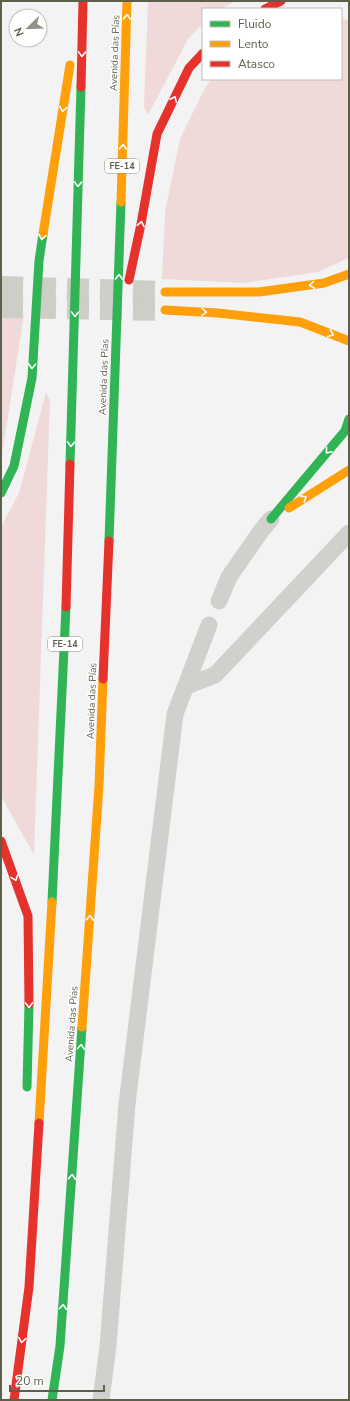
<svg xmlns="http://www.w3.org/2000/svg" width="350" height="1401" font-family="'Nunito Sans',sans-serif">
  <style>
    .green { fill: #f0dad9 }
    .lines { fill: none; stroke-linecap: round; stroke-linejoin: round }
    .secondary-tunnel { stroke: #cecec9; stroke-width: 22; stroke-dasharray: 22 11; stroke-linecap: butt }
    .lane { stroke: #d0d1cd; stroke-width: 17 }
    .fast { stroke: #30b455; stroke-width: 9 }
    .slow { stroke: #ff9f0a; stroke-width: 9 }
    .jam { stroke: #e5322d; stroke-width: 9 }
    .oneway { stroke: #fff }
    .labels { text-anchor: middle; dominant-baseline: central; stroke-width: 3; stroke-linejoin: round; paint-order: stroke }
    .shield { fill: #fff; stroke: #8e8f81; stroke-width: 1 }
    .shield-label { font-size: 9px; font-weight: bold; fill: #5d5f4b }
    .street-label { font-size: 10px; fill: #5d5f4b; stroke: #fff }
  </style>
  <rect width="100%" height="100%" fill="#f3f3f3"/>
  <g class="green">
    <polygon points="148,1 235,1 221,9 203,9 203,23 188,39 148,115 144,107"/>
    <polygon points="341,18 349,21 349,258 318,272 243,283 162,279 165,212 180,139 205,88 212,79 341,79"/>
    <polygon points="24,315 1,460 1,316"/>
    <polygon points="46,392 50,400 34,855 1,796 1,527 19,493"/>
  </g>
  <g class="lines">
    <g class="secondary-tunnel">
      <polyline points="1,287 165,292"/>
      <polyline points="1,307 165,310"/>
    </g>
    <g class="lane">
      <polyline points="219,601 229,577 261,531 271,519"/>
      <polyline points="186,686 215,675 349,533"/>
      <polyline points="101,1400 108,1346 127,1104 175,714 209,625"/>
    </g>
    <g class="fast">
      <polyline points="70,464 81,87"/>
      <polyline points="1,493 14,466 32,378 39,261 43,234"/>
      <polyline points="271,519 345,431 349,419"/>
      <polyline points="109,541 121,202"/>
      <polyline points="52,902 66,607"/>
      <polyline points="27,1087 29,1004"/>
      <polyline points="52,1400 60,1346 82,1027"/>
    </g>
    <g class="slow">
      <polyline points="121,202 127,1"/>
      <polyline points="43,234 70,65"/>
      <polyline points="165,292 259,292 324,283 349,274"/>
      <polyline points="165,310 218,313 300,322 349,341"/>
      <polyline points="289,508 349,470"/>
      <polyline points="82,1027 99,786 103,679"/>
      <polyline points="39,1123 52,902"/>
    </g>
    <g class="jam">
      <polyline points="265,9 281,1"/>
      <polyline points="81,87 83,1"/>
      <polyline points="129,280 141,224 157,134 189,68 203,53"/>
      <polyline points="66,607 70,464"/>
      <polyline points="103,679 109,541"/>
      <polyline points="1,841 28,916 29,1004"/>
      <polyline points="14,1400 29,1287 39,1123"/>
    </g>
  </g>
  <defs><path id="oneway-chevron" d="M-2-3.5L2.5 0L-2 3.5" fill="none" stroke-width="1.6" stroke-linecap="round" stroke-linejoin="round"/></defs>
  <g class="oneway">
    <use href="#oneway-chevron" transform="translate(127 17) rotate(-88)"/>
    <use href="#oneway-chevron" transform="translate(82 54) rotate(92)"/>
    <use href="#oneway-chevron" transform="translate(174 99) rotate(-65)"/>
    <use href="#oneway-chevron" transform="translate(63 109) rotate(99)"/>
    <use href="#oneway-chevron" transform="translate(123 147) rotate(-88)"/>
    <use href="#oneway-chevron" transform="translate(78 184) rotate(92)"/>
    <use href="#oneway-chevron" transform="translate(141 224) rotate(-79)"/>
    <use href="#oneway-chevron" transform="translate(42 237) rotate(99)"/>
    <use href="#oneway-chevron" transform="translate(119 277) rotate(-88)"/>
    <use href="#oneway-chevron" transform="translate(312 285) rotate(172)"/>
    <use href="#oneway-chevron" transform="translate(204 312) rotate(3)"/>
    <use href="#oneway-chevron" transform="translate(75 314) rotate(92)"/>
    <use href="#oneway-chevron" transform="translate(331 334) rotate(21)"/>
    <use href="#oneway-chevron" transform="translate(32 366) rotate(93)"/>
    <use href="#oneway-chevron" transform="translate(71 444) rotate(92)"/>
    <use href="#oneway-chevron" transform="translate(328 451) rotate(130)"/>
    <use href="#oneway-chevron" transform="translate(304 498) rotate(-32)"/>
    <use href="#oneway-chevron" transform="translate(15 878) rotate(70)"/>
    <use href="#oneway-chevron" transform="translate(90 918) rotate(-86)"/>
    <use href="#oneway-chevron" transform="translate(29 1005) rotate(90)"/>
    <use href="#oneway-chevron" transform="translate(81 1047) rotate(-86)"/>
    <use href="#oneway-chevron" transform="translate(72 1177) rotate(-86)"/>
    <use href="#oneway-chevron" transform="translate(63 1307) rotate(-86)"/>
    <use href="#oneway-chevron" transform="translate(22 1340) rotate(98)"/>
  </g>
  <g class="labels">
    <g class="shield">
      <rect x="105" y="159" width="34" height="14" rx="3"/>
      <rect x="48" y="637" width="34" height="14" rx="3"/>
    </g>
    <g class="shield-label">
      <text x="122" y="166">FE-14</text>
      <text x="65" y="644">FE-14</text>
    </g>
    <g class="street-label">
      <text transform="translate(115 53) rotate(-88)">Avenida das Pías</text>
      <text transform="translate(104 377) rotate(-88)">Avenida das Pías</text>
      <text transform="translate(92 701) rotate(-88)">Avenida das Pías</text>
      <text transform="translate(72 1024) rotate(-86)">Avenida das Pías</text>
    </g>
  </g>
  <rect width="350" height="1401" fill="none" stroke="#5d5f4b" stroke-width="4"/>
  <rect x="202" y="8" width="140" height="72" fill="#ffffff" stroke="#bebfb7"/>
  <rect x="210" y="21" width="20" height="6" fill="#30b455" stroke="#bebfb7"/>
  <text x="238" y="28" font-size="12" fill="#5d5f4b">Fluido</text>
  <rect x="210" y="41" width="20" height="6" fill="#ff9f0a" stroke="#bebfb7"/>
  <text x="238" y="48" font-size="12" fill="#5d5f4b">Lento</text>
  <rect x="210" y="61" width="20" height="6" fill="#e5322d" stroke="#bebfb7"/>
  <text x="238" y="68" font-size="12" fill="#5d5f4b">Atasco</text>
  <g transform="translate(28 28) rotate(247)"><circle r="19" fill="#ffffff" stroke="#bebfb7"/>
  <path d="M0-3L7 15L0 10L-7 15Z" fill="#929386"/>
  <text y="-6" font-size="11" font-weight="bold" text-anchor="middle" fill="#5d5f4b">N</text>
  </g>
  <path d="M10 1385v6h94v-6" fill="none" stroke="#5d5f4b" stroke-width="2"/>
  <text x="16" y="1385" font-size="12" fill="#5d5f4b" stroke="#ffffff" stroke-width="3" paint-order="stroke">20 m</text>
</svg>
